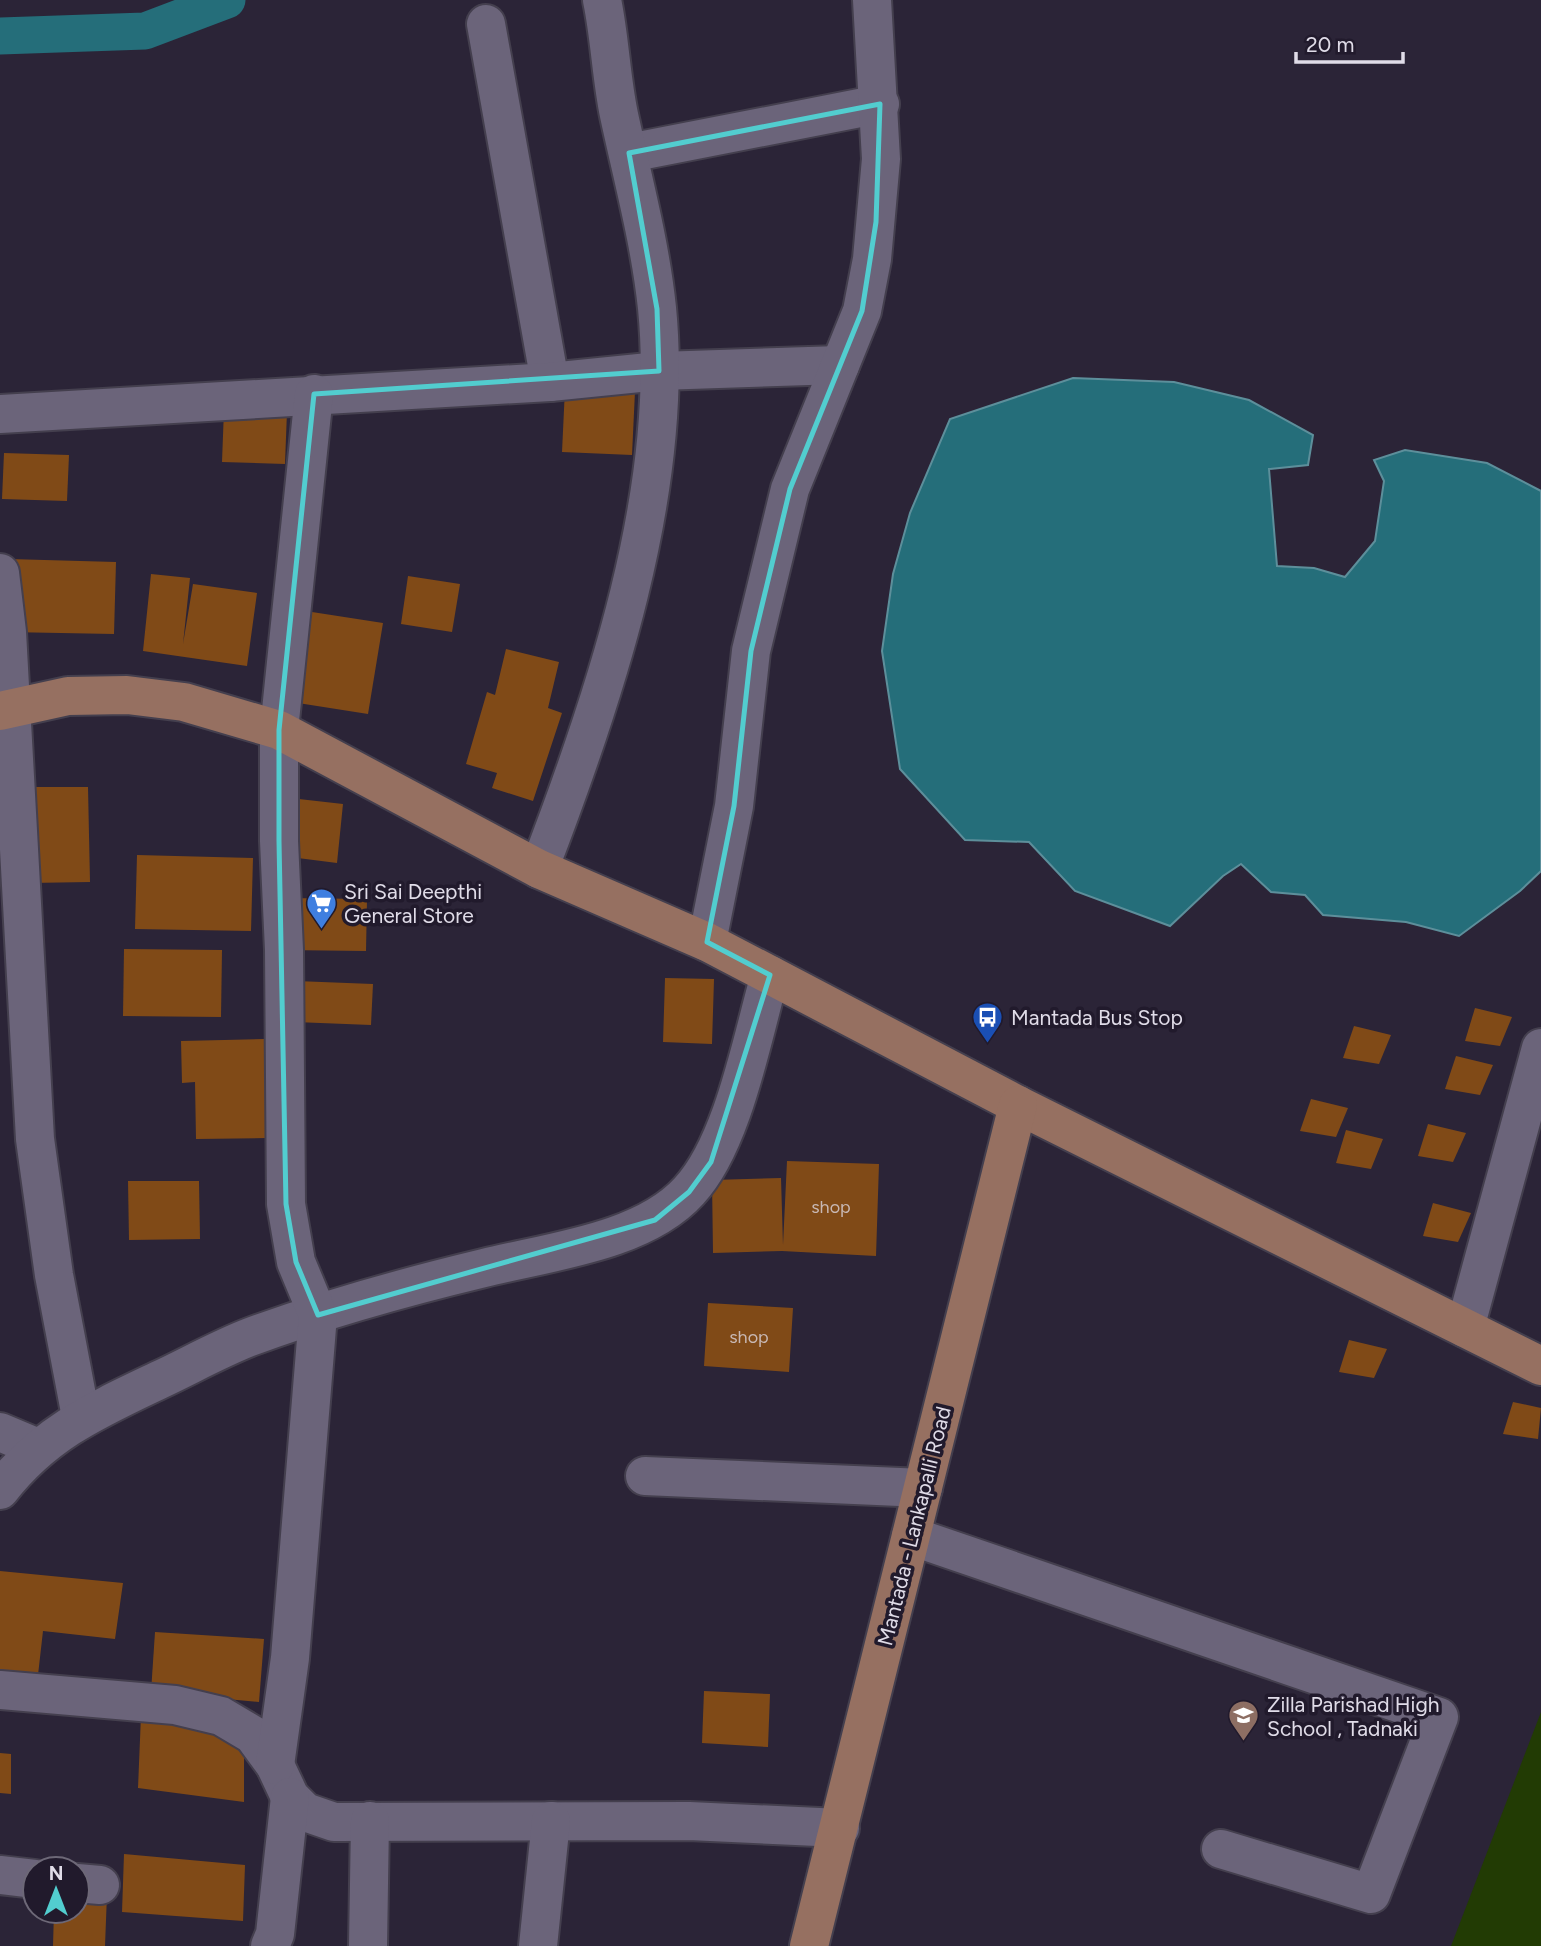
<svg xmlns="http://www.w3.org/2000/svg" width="1541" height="1946" font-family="Figtree,sans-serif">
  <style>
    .green { fill: #223b04 }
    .water { fill: #256e7a; stroke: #5d8f9b; stroke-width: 2 }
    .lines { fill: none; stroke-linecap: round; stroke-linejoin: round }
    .canal { stroke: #256e7a; stroke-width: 37 }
    .building { fill: #804a17 }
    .minor-casing { stroke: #443f4e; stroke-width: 42 }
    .major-casing { stroke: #443f4e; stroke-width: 42 }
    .minor { stroke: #6b647a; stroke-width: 38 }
    .major { stroke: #967061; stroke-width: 38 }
    .marked { fill: none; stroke: #52cdcf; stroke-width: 5; stroke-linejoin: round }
    .labels { text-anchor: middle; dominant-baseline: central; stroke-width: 7; stroke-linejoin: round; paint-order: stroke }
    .number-label { font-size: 18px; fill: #c8b8b4 }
    .poi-label { font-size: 21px; fill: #e0dce8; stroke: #211a2c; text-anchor: start }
    .street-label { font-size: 21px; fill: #e0dce8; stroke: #211a2c }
  </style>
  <rect width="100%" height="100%" fill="#2b2437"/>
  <polygon class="green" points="1541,1712 1541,1946 1451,1946"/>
  <polygon class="water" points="1073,378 1174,382 1249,400 1313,435 1308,465 1269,469 1277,566 1314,568 1345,577 1375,541 1384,481 1374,460 1405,450 1487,463 1541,491 1541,871 1520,891 1459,936 1406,922 1323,915 1305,895 1271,892 1241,864 1223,876 1170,926 1075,891 1029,842 965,840 900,769 882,651 893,574 910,513 950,419"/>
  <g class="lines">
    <polyline class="canal" points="0,36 145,31 227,0"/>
  </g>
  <g class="building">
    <polygon points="565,388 635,391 632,455 562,452"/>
    <polygon points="224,409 287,411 285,464 222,462"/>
    <polygon points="4,453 69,455 67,501 2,499"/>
    <polygon points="9,559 116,562 114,634 7,632"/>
    <polygon points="151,574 190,578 183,644 193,584 257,593 247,666 143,651"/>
    <polygon points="408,576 460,584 452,632 401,624"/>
    <polygon points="312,612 383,623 368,714 298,703"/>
    <polygon points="506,649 559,662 548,708 562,713 533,801 492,788 497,773 466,764 487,692 495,695"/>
    <polygon points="28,787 88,787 90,882 29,883"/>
    <polygon points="290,798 343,804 337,863 282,856"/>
    <polygon points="137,855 253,858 251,931 135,929"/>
    <polygon points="285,898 367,899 366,951 284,950"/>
    <polygon points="124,949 222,950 221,1017 123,1016"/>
    <polygon points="665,978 714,979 712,1044 663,1042"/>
    <polygon points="296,981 373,984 371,1025 295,1022"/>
    <polygon points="1475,1008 1512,1017 1500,1046 1465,1041"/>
    <polygon points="1354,1026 1391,1035 1379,1064 1343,1058"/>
    <polygon points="264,1039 267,1138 196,1139 195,1082 182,1083 181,1041"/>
    <polygon points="1456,1056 1493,1065 1480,1095 1445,1089"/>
    <polygon points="1311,1099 1348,1108 1336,1137 1300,1131"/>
    <polygon points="1428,1124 1466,1133 1453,1162 1418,1156"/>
    <polygon points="1346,1130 1383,1139 1371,1169 1336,1163"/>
    <polygon points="787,1161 879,1164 876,1256 782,1251 713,1253 712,1180 781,1178 783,1245"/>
    <polygon points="128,1181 199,1181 200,1239 129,1240"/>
    <polygon points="1433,1203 1471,1213 1458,1242 1423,1236"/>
    <polygon points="708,1303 793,1308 789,1372 704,1366"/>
    <polygon points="1349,1340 1387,1349 1374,1378 1339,1372"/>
    <polygon points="1513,1402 1541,1408 1538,1439 1503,1434"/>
    <polygon points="0,1571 123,1583 115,1639 43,1631 38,1675 0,1672"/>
    <polygon points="155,1632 264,1639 259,1702 151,1692"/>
    <polygon points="704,1691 770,1694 768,1747 702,1743"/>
    <polygon points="141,1715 216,1723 244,1746 244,1802 138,1788"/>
    <polygon points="0,1753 11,1754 11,1794 0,1793"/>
    <polygon points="124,1854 245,1865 243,1921 122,1912"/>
    <polygon points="77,1893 107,1894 105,1946 53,1946 54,1911 77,1911"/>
  </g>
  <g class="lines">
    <defs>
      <g id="minor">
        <polyline points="486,24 550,382"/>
        <polyline points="629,153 880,104"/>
        <polyline points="0,414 550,382 659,371 840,365"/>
        <polyline points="0,573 7,632 35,1139 54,1275 81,1417"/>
        <path d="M539,869C604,700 675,490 657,308C650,242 633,180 619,115C611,77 610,38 602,0"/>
        <polyline points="707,942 734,806 751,651 790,489 862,311 872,259 881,159 872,0"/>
        <polyline points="1465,1328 1541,1048"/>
        <polyline points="0,1432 38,1448"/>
        <polyline points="645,1476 923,1488"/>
        <path d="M0,1490C44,1433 96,1410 159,1380C189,1366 219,1349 250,1337C326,1309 405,1287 484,1268C548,1252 643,1242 689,1191C733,1144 752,1038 770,975"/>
        <polyline points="911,1536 1439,1717 1371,1894 1221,1849"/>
        <polyline points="0,1690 175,1705 221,1716 253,1735 275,1765 290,1797 305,1812 334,1822 689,1821 840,1828"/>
        <polyline points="275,1765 290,1658 318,1315 296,1262 286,1204 284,950 279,841 279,730 314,394"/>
        <polyline points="0,1875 35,1879"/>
        <polyline points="77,1883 100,1885"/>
        <polyline points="270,1946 275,1934 290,1797"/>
        <polyline points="368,1946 370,1821"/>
        <polyline points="538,1946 551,1821"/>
      </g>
      <g id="major">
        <polyline points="0,711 68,696 127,695 184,702 279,730 539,869 707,942 1018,1105 1541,1366"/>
        <polyline points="809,1946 1018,1105"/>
      </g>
    </defs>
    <use href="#minor" class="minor-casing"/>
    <use href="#major" class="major-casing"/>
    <use href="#minor" class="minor"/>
    <use href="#major" class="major"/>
  </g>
  <path class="marked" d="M880,104L876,222L862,311L790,489L751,651L734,806L707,942L770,975L711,1162L689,1192L655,1220L318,1315L296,1262L286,1204L279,841V730L314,394L659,371L657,309L629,153Z"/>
  <defs>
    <symbol id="supermarket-pin" viewBox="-11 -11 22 30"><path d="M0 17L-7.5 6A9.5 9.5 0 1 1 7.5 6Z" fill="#3f7fe0" stroke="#211a2c"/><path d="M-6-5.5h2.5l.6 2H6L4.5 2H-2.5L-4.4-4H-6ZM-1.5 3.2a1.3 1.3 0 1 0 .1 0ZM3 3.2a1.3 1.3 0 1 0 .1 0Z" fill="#fff"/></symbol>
    <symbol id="bus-pin" viewBox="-11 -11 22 30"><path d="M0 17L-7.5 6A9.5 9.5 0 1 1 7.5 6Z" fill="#1a4fb4" stroke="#211a2c"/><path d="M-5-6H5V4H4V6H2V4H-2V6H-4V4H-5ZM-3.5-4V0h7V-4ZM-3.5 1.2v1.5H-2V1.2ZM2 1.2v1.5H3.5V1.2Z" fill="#fff"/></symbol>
    <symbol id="school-pin" viewBox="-11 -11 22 30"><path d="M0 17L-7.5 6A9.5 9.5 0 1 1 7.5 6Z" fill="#8d6e63" stroke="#211a2c"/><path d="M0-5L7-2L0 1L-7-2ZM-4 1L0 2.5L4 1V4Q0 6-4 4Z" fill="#fff"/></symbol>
  </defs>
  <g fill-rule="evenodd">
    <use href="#supermarket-pin" x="304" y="886" width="35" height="47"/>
    <use href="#bus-pin" x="970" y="1000" width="35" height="47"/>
    <use href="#school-pin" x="1226" y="1698" width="35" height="47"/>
  </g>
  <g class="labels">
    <g class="number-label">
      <text x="831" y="1207">shop</text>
      <text x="749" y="1337">shop</text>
    </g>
    <g class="poi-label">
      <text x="344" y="891">Sri Sai Deepthi<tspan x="344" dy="24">General Store</tspan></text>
      <text x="1011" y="1017">Mantada Bus Stop</text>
      <text x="1267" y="1704">Zilla Parishad High<tspan x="1267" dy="24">School , Tadnaki</tspan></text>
    </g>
    <g class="street-label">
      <text transform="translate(914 1526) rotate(-76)">Mantada - Lankapalli Road</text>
    </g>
  </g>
  <g transform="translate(56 1890)"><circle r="33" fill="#211a2c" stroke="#6d6877" stroke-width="2"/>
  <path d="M0-5L12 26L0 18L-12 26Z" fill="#52cdcf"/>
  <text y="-10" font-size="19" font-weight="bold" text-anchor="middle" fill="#e0dce8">N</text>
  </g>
  <path d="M1296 52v10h107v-10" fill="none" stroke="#e0dce8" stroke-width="3.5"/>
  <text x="1306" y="52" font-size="21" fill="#e0dce8" stroke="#211a2c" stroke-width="5" paint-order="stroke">20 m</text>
</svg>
